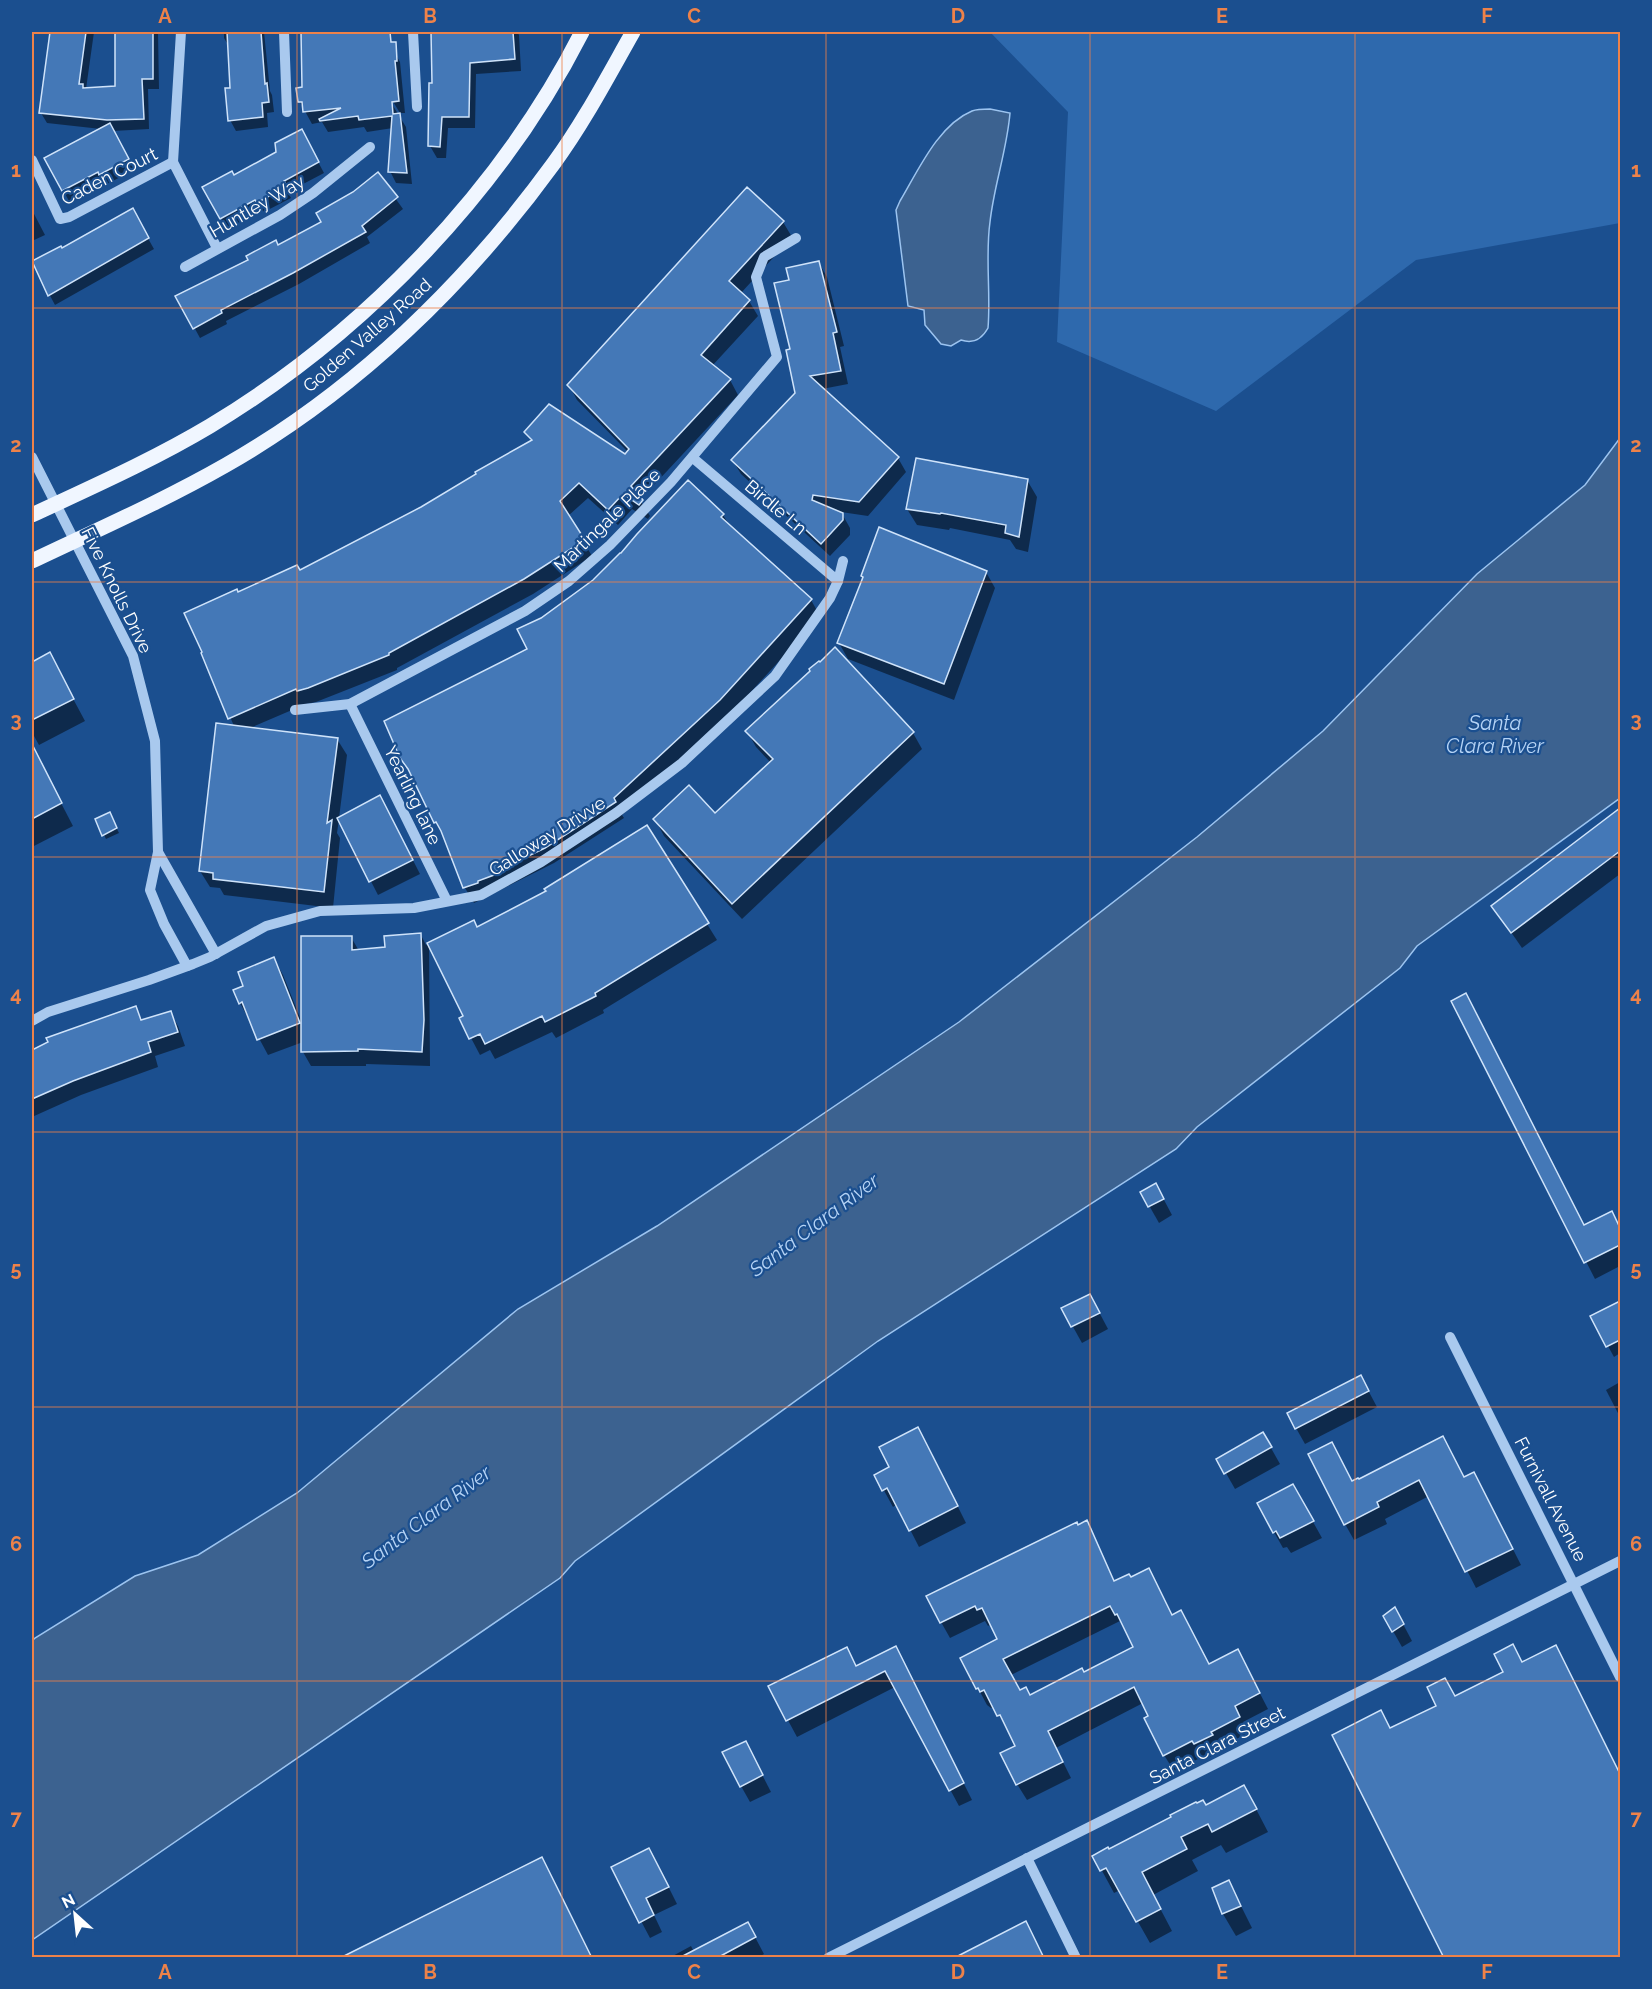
<svg xmlns="http://www.w3.org/2000/svg" width="1652" height="1989" font-family="Raleway,sans-serif">
  <style>
    .green { fill: #2e69ad }
    .water { fill: #3c6290; stroke: #9cc4f0; stroke-width: 1.5 }
    .shadow { fill: #0007; fill-rule: evenodd }
    .building { fill: #4478b7; stroke: #cfe3fa; stroke-width: 1.5; fill-rule: evenodd }
    .lines { fill: none; stroke-linecap: round; stroke-linejoin: round }
    .minor { stroke: #a9c9ee; stroke-width: 10 }
    .major { stroke: #f0f6ff; stroke-width: 15 }
    .grid { fill: none; stroke: #ee8249; stroke-width: 1.5; stroke-opacity: 0.55 }
    .labels { text-anchor: middle; dominant-baseline: central; stroke-width: 4.5; stroke-linejoin: round; paint-order: stroke }
    .street-label { font-size: 18px; fill: #fff; stroke: #1b4f8f }
    .water-label { font-size: 20px; font-style: italic; fill: #b5d3f5; stroke: #1b4f8f }
    .neatline { fill: none; stroke: #ee8249; stroke-width: 2 }
    .grid-label { font-size: 20px; text-anchor: middle; font-weight: bold; fill: #ee8249 }
  </style>
  <rect width="100%" height="100%" fill="#1b4f8f"/>
  <polygon class="green" points="990,32 1620,32 1620,223 1416,260 1216,411 1057,342 1068,112"/>
  <g class="water">
    <path d="M990,109L1010,113C1007,150 994,185 990,222C985,257 991,293 988,328C982,339 973,344 961,340L951,346L941,344L925,325L924,310L908,306L896,210L900,201C918,171 938,125 972,111C977,109 984,109 990,109Z"/>
    <polygon points="1620,438 1620,798 1417,946 1400,968 1197,1127 1176,1149 878,1341 575,1561 560,1578 32,1940 32,1641 35,1638 135,1576 198,1555 297,1493 518,1309 657,1226 959,1022 1197,837 1323,731 1477,574 1585,485"/>
  </g>
  <g class="shadow">
    <polygon points="52,32 94,32 86,89 116,88 117,32 158,32 159,89 148,89 149,129 113,131 134,170 107,184 105,182 69,201 63,190 101,129 47,123 41,113"/>
    <polygon points="224,32 264,32 270,91 272,95 274,112 267,113 268,127 236,131 230,120 232,89 230,48 224,38"/>
    <polygon points="302,32 389,32 390,50 393,50 400,62 405,113 400,113 389,95 387,96 406,127 412,184 396,183 390,171 393,128 367,132 364,127 328,132 322,122 312,124 300,102 304,89"/>
    <polygon points="432,32 517,32 519,35 521,71 476,74 475,128 448,128 446,158 437,158 430,146 434,85"/>
    <polygon points="307,141 324,173 288,192 291,198 264,212 262,210 227,229 204,187 234,177"/>
    <polygon points="378,174 403,209 367,237 370,243 299,284 226,321 227,324 200,338 177,296 324,223 354,193"/>
    <polygon points="32,210 45,235 32,241"/>
    <polygon points="132,210 154,249 55,305 32,262 60,248 62,250"/>
    <polygon points="783,222 792,237 741,293 749,301 758,316 712,366 730,380 738,395 640,500 650,516 648,519 632,509 618,525 588,498 568,516 592,556 533,594 397,668 397,670 316,702 306,704 250,728 337,739 347,755 339,818 388,811 420,874 378,895 339,819 337,833 340,838 333,908 224,895 220,888 210,887 200,871 234,726 203,654 238,594 299,572 421,508 532,441 526,432 625,456 628,452 577,400 569,385"/>
    <polygon points="819,263 827,277 844,346 840,347 848,384 822,389 898,458 906,472 868,516 841,512 850,528 850,535 830,556 741,474 733,461 796,393 792,350 791,281"/>
    <polygon points="1027,480 1037,497 1028,552 1016,549 1010,540 950,528 949,530 917,525 907,509"/>
    <polygon points="723,515 730,526 811,600 820,616 729,716 622,815 624,818 554,863 474,903 465,888 445,838 411,772 529,650 542,619"/>
    <polygon points="986,572 995,588 954,700 848,659 839,643 864,578"/>
    <polygon points="49,654 85,721 39,745 34,736 32,737 32,663"/>
    <polygon points="812,671 913,733 922,749 742,919 664,836 655,819 714,815 771,763 756,747 747,731"/>
    <polygon points="36,755 73,826 32,847 32,757"/>
    <polygon points="1620,810 1620,874 1522,948 1493,906"/>
    <polygon points="112,819 119,833 106,839 104,835"/>
    <polygon points="707,924 717,940 603,1010 604,1013 556,1038 552,1032 495,1059 490,1050 480,1055 461,1019 465,1017 477,929"/>
    <polygon points="421,935 426,945 429,944 430,1066 366,1064 366,1066 311,1066 303,1052 303,1042 268,1055 240,1003 245,987 274,959 283,975 303,1025 351,937 359,951 387,948"/>
    <polygon points="1453,1002 1584,1227 1612,1213 1620,1228 1620,1266 1595,1279"/>
    <polygon points="135,1008 143,1021 170,1012 178,1026 185,1046 155,1056 158,1067 81,1095 32,1117 32,1052"/>
    <polygon points="1156,1185 1172,1215 1159,1223 1142,1193"/>
    <polygon points="1620,1302 1620,1353 1614,1357 1592,1317"/>
    <polygon points="1063,1309 1099,1312 1108,1329 1082,1343"/>
    <polygon points="1361,1377 1377,1407 1305,1444 1296,1428"/>
    <polygon points="1620,1382 1620,1417 1606,1390"/>
    <polygon points="1263,1434 1280,1464 1235,1489 1218,1459"/>
    <polygon points="927,1445 966,1523 919,1547 897,1504 893,1507 876,1476"/>
    <polygon points="1464,1478 1483,1490 1521,1565 1476,1588 1429,1496 1385,1519 1387,1524 1354,1540 1345,1524 1352,1482"/>
    <polygon points="1293,1486 1322,1538 1291,1553 1287,1547 1283,1548 1274,1532"/>
    <path d="M1086,1522L1115,1582L1172,1616L1209,1666L1238,1651L1268,1709L1243,1722L1248,1733L1219,1748L1221,1751L1204,1760L1202,1757L1174,1771L1164,1755L1143,1703L1056,1748L1071,1778L1027,1800L1017,1784V1746L994,1706L991,1708L987,1705L962,1658L999,1640L992,1624L988,1626L985,1621L950,1638L941,1622L1077,1526ZM1120,1621L1135,1648L1084,1674L1029,1696L1020,1692L1011,1675Z"/>
    <polygon points="1395,1609 1412,1641 1402,1647 1393,1631"/>
    <polygon points="896,1648 972,1800 959,1806 895,1687 797,1737 770,1687 857,1668"/>
    <polygon points="1565,1663 1620,1775 1620,1958 1446,1958 1390,1730 1522,1664"/>
    <polygon points="754,1759 771,1792 750,1802 741,1786"/>
    <polygon points="1206,1807 1256,1809 1268,1832 1226,1853 1221,1845 1192,1860 1198,1871 1153,1895 1172,1931 1150,1943 1120,1890 1114,1893 1094,1856"/>
    <polygon points="542,1859 593,1958 343,1958"/>
    <polygon points="658,1866 677,1904 654,1915 662,1932 650,1938 613,1868"/>
    <polygon points="1229,1882 1252,1928 1236,1936 1223,1914 1213,1889"/>
    <polygon points="748,1924 764,1954 757,1958 669,1958 691,1946 694,1952"/>
  </g>
  <g class="building">
    <polygon points="50,32 86,32 79,84 83,84 83,88 115,86 115,32 153,32 153,79 142,79 144,119 107,120 39,113"/>
    <polygon points="227,32 261,32 265,84 267,83 269,102 262,103 263,117 228,121 225,88 230,88"/>
    <polygon points="301,32 390,32 391,42 396,42 397,61 395,61 399,101 392,102 393,114 400,113 407,173 388,172 392,116 359,120 358,116 320,121 319,119 341,108 303,112 302,102 298,102 296,88 302,87"/>
    <polygon points="431,32 513,32 515,59 470,63 469,117 442,117 440,147 428,146 429,83 432,83"/>
    <polygon points="110,123 129,159 99,175 98,172 62,191 44,158"/>
    <polygon points="302,129 319,162 284,181 287,186 257,203 255,200 220,219 202,187 232,171 234,175 276,152 275,143"/>
    <polygon points="378,172 398,197 362,226 366,232 293,273 221,310 222,313 193,329 175,296 248,260 246,256 276,240 278,245 321,222 316,213 353,192"/>
    <polygon points="747,187 784,221 729,281 750,300 701,355 731,379 631,486 643,500 639,505 623,494 608,510 579,483 560,501 585,540 524,579 389,653 389,655 308,688 297,691 296,689 228,719 201,653 202,652 184,613 237,589 238,592 297,565 300,570 421,507 476,474 475,472 532,440 524,432 549,404 625,454 629,449 567,385"/>
    <polygon points="133,208 149,238 48,296 32,261 61,246 62,248"/>
    <polygon points="819,261 837,332 833,333 841,371 810,376 899,457 859,502 813,495 812,500 843,513 843,520 821,544 731,460 795,393 786,350 790,349 774,283 789,280 786,268"/>
    <polygon points="916,458 1028,479 1019,537 1005,533 1006,525 941,513 940,514 906,509"/>
    <polygon points="688,480 724,514 721,517 812,599 720,700 614,798 616,802 545,848 493,873 494,875 478,881 478,883 463,888 441,831 436,822 434,823 408,769 400,758 384,721 527,649 517,629 541,618 593,580 620,553 621,553 637,534"/>
    <polygon points="879,527 987,571 944,684 837,643 863,577 861,576"/>
    <polygon points="835,647 914,732 732,904 653,819 689,785 715,813 773,759 745,731 810,671 809,669 819,661 820,662"/>
    <polygon points="50,652 74,699 32,720 32,662"/>
    <polygon points="216,723 338,738 327,823 332,820 324,892 213,879 213,873 199,871"/>
    <polygon points="32,744 62,803 32,819"/>
    <polygon points="380,795 413,860 369,882 337,818"/>
    <polygon points="1620,808 1620,851 1511,933 1491,906"/>
    <polygon points="110,812 117,828 102,836 95,819"/>
    <polygon points="647,825 709,923 595,993 596,996 545,1022 542,1016 485,1044 480,1034 469,1039 459,1018 463,1016 427,943 474,920 477,927 546,891 544,889"/>
    <polygon points="421,933 424,1020 422,1052 358,1049 358,1051 301,1052 301,936 352,936 352,950 385,947 384,936"/>
    <polygon points="274,957 300,1023 257,1040 242,1002 239,1004 233,990 243,986 238,972"/>
    <polygon points="1466,993 1584,1225 1612,1211 1620,1228 1620,1245 1584,1263 1451,1001"/>
    <polygon points="136,1006 141,1020 171,1011 178,1032 148,1042 151,1052 73,1081 32,1099 32,1050 48,1042 46,1038"/>
    <polygon points="1156,1183 1164,1199 1148,1207 1140,1192"/>
    <polygon points="1090,1294 1100,1313 1071,1327 1061,1308"/>
    <polygon points="1620,1301 1620,1340 1606,1347 1590,1316"/>
    <polygon points="1361,1375 1369,1391 1295,1429 1287,1413"/>
    <polygon points="918,1427 958,1506 909,1531 887,1488 882,1491 874,1475 889,1467 879,1447"/>
    <polygon points="1263,1432 1272,1447 1224,1474 1216,1459"/>
    <polygon points="1443,1436 1464,1477 1474,1472 1513,1549 1465,1572 1419,1480 1377,1502 1379,1507 1344,1525 1308,1454 1332,1442 1352,1481 1358,1478 1359,1479"/>
    <polygon points="1293,1484 1314,1521 1280,1538 1276,1531 1273,1533 1257,1503"/>
    <path d="M1087,1520L1114,1581L1129,1574L1131,1577L1149,1568L1172,1615L1181,1610L1209,1664L1238,1649L1260,1693L1235,1706L1240,1717L1211,1732L1213,1735L1194,1744L1192,1741L1163,1756L1144,1718L1148,1716L1134,1687L1048,1731L1063,1762L1016,1785L1000,1753L1015,1746L1000,1715L997,1716L984,1690L980,1692L978,1688L976,1689L960,1658L997,1639L982,1608L977,1610L975,1606L940,1623L926,1596L1077,1522L1078,1525ZM1110,1606L1115,1615L1117,1614L1133,1647L1084,1672L1082,1668L1030,1695L1026,1687L1020,1690L1003,1659Z"/>
    <polygon points="1395,1607 1404,1624 1392,1632 1383,1616"/>
    <polygon points="1513,1644 1522,1662 1556,1645 1620,1774 1620,1958 1444,1958 1332,1735 1381,1710 1390,1728 1436,1706 1427,1687 1445,1678 1455,1696 1503,1672 1494,1654"/>
    <polygon points="896,1646 964,1783 949,1791 885,1671 786,1721 768,1686 847,1647 856,1666"/>
    <polygon points="746,1741 763,1775 740,1787 722,1752"/>
    <polygon points="1244,1785 1257,1809 1212,1832 1208,1824 1181,1837 1187,1849 1142,1872 1161,1909 1136,1922 1106,1868 1100,1871 1092,1856 1108,1847 1109,1849 1171,1817 1170,1815 1196,1802 1197,1803 1203,1800 1206,1805"/>
    <polygon points="649,1848 669,1887 646,1898 654,1915 639,1923 611,1867"/>
    <polygon points="542,1857 592,1958 340,1958"/>
    <polygon points="1229,1880 1241,1906 1222,1914 1212,1888"/>
    <polygon points="1026,1921 1044,1958 954,1958"/>
    <polygon points="748,1922 756,1937 741,1945 717,1958 679,1958"/>
  </g>
  <g class="lines">
    <g class="minor">
      <polyline points="284,32 287,112"/>
      <polyline points="413,32 417,107"/>
      <polyline points="32,160 60,219 69,217 173,162"/>
      <polyline points="173,162 181,32"/>
      <polyline points="173,162 217,248"/>
      <polyline points="185,267 280,215 313,193 370,147"/>
      <polyline points="32,457 133,656 155,741 158,852 150,890 164,924 187,966"/>
      <polyline points="693,458 838,581"/>
      <polyline points="350,704 447,901"/>
      <polyline points="295,710 350,704 525,611 569,581 610,545 671,482 777,357 756,277 764,257 796,238"/>
      <polyline points="158,852 216,954"/>
      <polyline points="32,1021 48,1012 149,980 193,964 210,957 266,926 320,911 414,908 481,895 541,862 616,813 682,763 775,676 830,598 838,581 843,561"/>
      <polyline points="1450,1337 1620,1677"/>
      <polyline points="1027,1858 1076,1958"/>
      <polyline points="828,1958 1620,1561"/>
    </g>
    <g class="major">
      <path d="M32,515C92,487 153,460 210,426C363,334 501,191 582,32"/>
      <path d="M32,561C97,530 163,501 226,465C356,391 466,284 554,163C584,122 608,76 633,32"/>
    </g>
  </g>
  <path class="grid" d="M297,32V1958M562,32V1958M826,32V1958M1090,32V1958M1355,32V1958M32,308H1620M32,582H1620M32,857H1620M32,1132H1620M32,1407H1620M32,1681H1620"/>
  <g class="labels">
    <g class="street-label">
      <text transform="translate(109 176) rotate(-27)">Caden Court</text>
      <text transform="translate(257 206) rotate(-30)">Huntley Way</text>
      <text transform="translate(367 335) rotate(-41)">Golden Valley Road</text>
      <text transform="translate(776 507) rotate(40)">Birdle Ln</text>
      <text transform="translate(607 520) rotate(-44)">Martingale Place</text>
      <text transform="translate(117 590) rotate(64)">Five Knolls Drive</text>
      <text transform="translate(413 795) rotate(64)">Yearling lane</text>
      <text transform="translate(547 836) rotate(-32)">Galloway Drivve</text>
      <text transform="translate(1551 1499) rotate(63)">Furnivall Avenue</text>
      <text transform="translate(1217 1745) rotate(-27)">Santa Clara Street</text>
    </g>
    <g class="water-label">
      <text x="1495" y="723">Santa<tspan x="1495" dy="23">Clara River</tspan></text>
      <text transform="translate(814 1225) rotate(-37)">Santa Clara River</text>
      <text transform="translate(426 1517) rotate(-37)">Santa Clara River</text>
    </g>
  </g>
  <rect width="1652" height="1989" fill="none" stroke="#1b4f8f" stroke-width="66"/>
  <g transform="translate(75 1914) rotate(333)" stroke="#1b4f8f" stroke-width="4.5" paint-order="stroke">
  <path d="M0-4.5L10 22L0 15L-10 22Z" fill="#ffffff"/>
  <text y="-9" font-size="16" font-weight="bold" text-anchor="middle" fill="#ffffff">N</text>
  </g>
  <rect x="33" y="33" width="1586" height="1923" class="neatline"/>
  <g class="grid-label">
    <text x="165" y="23">A</text>
    <text x="430" y="23">B</text>
    <text x="694" y="23">C</text>
    <text x="958" y="23">D</text>
    <text x="1222" y="23">E</text>
    <text x="1487" y="23">F</text>
    <text x="16" y="177">1</text>
    <text x="1636" y="177">1</text>
    <text x="16" y="452">2</text>
    <text x="1636" y="452">2</text>
    <text x="16" y="727">3</text>
    <text x="1636" y="727">3</text>
    <text x="16" y="1001">4</text>
    <text x="1636" y="1001">4</text>
    <text x="16" y="1276">5</text>
    <text x="1636" y="1276">5</text>
    <text x="16" y="1551">6</text>
    <text x="1636" y="1551">6</text>
    <text x="16" y="1825">7</text>
    <text x="1636" y="1825">7</text>
    <text x="165" y="1979">A</text>
    <text x="430" y="1979">B</text>
    <text x="694" y="1979">C</text>
    <text x="958" y="1979">D</text>
    <text x="1222" y="1979">E</text>
    <text x="1487" y="1979">F</text>
  </g>
</svg>
